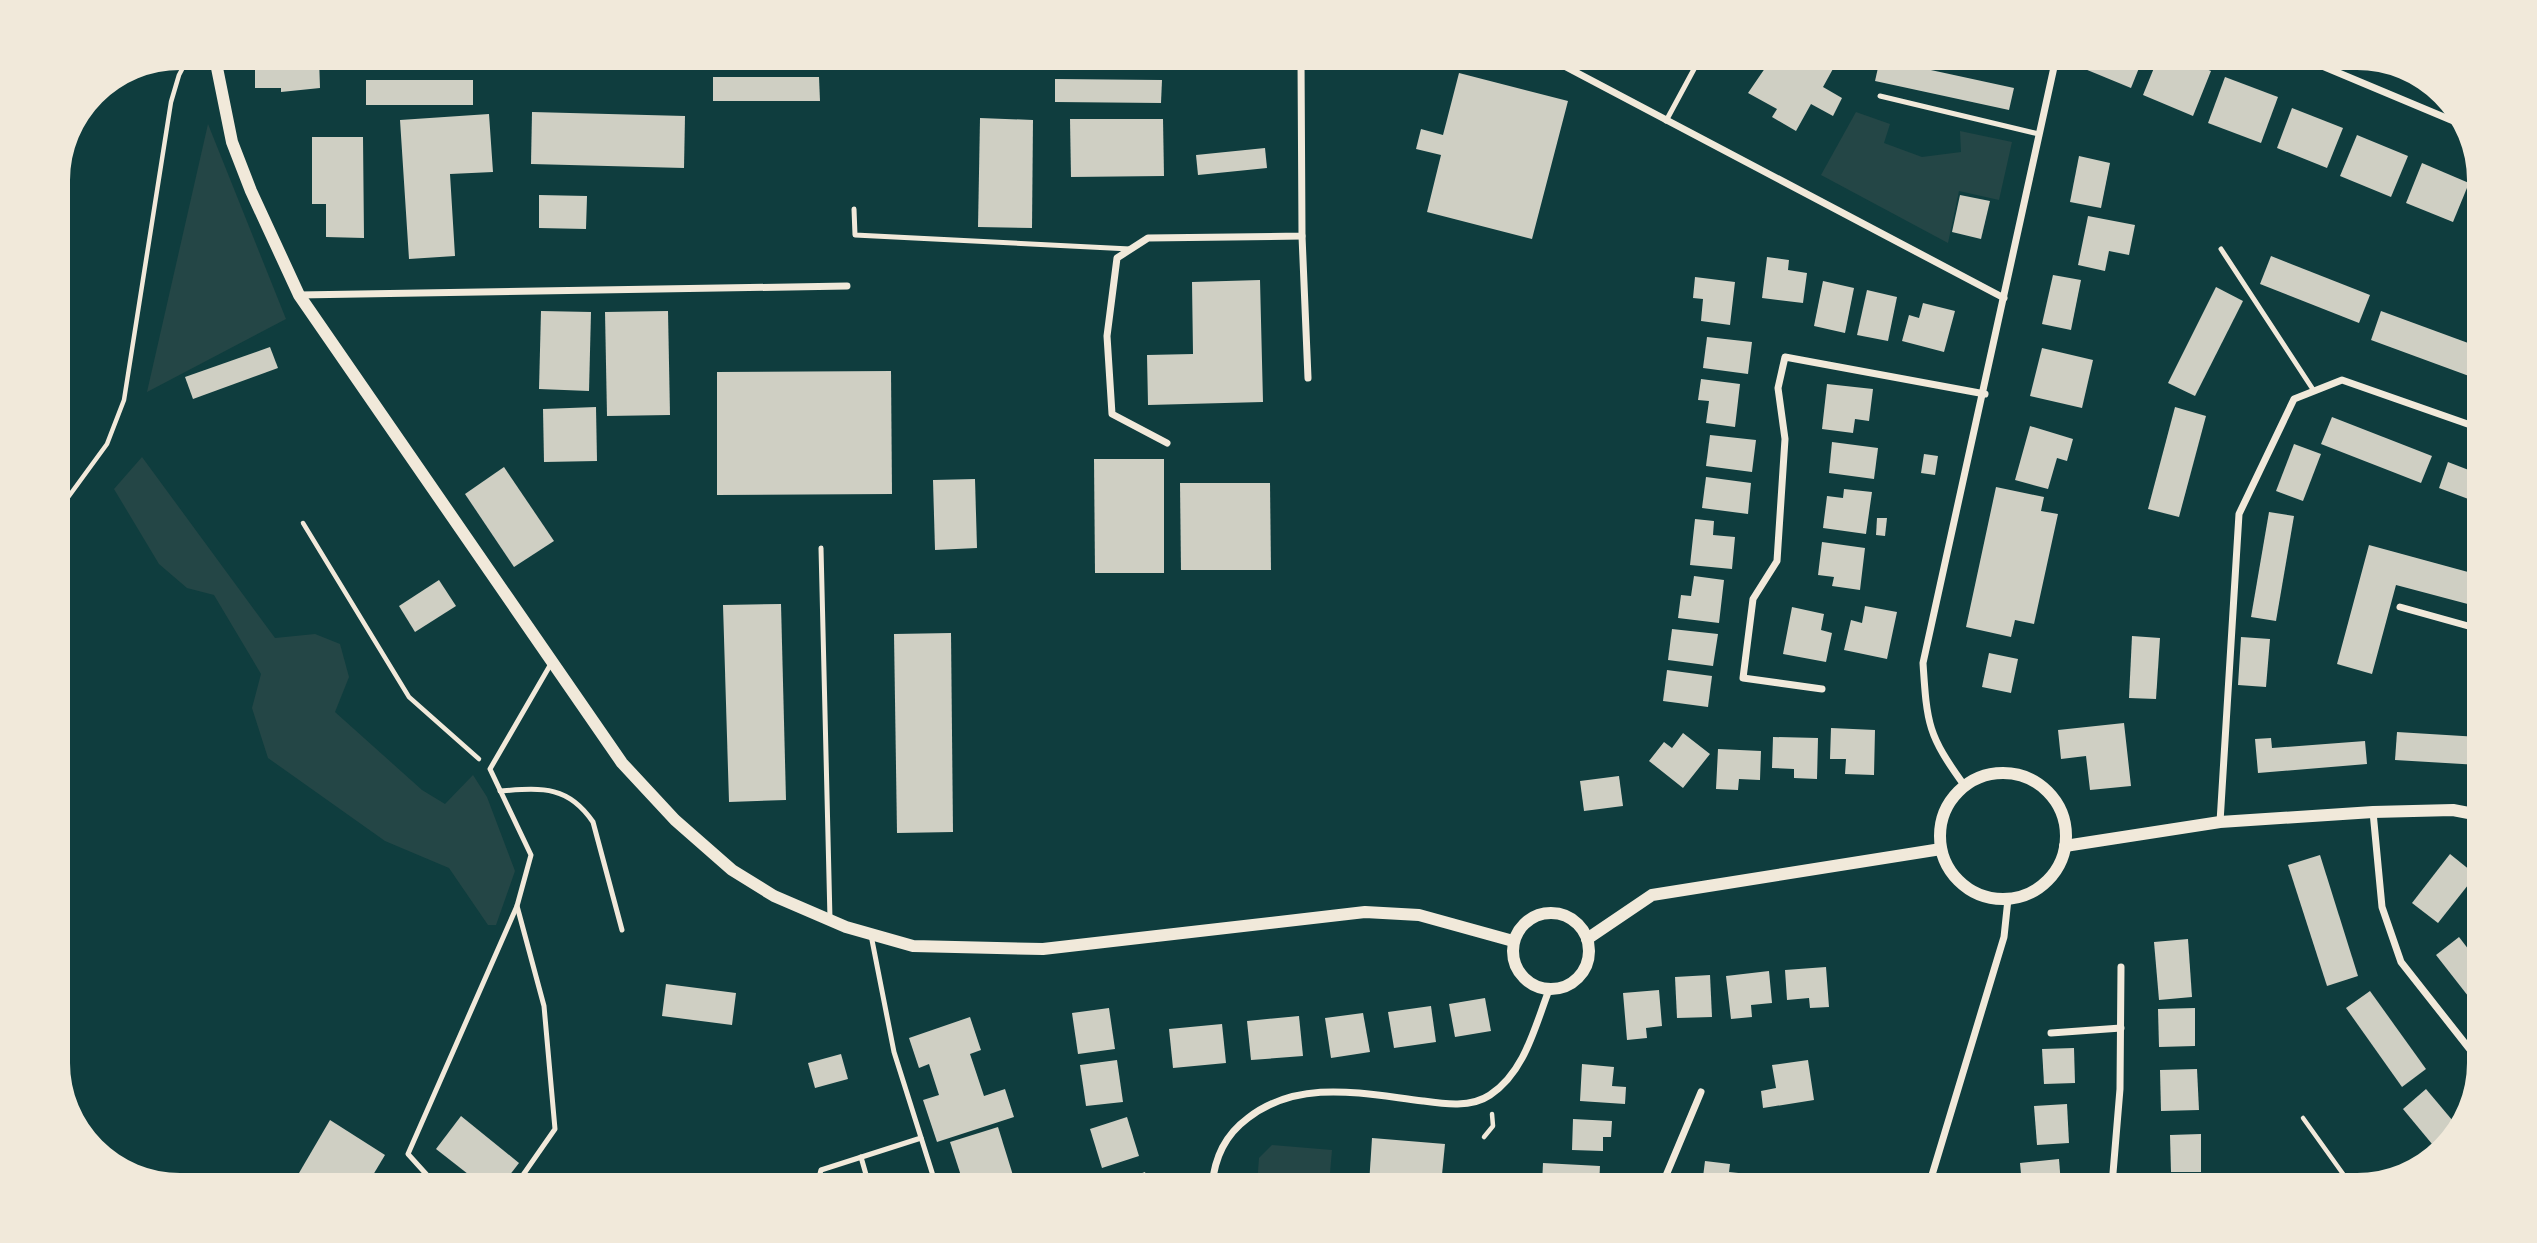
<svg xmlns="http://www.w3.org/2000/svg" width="2537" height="1243" font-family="Karla,sans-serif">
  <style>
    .green { fill: #244646 }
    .building { fill: #cfcfc3 }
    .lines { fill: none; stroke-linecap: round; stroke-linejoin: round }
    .path { stroke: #f1e9da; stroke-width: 4.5 }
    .service { stroke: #f1e9da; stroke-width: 5 }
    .minor { stroke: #f1e9da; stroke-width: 7 }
    .tertiary { stroke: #f1e9da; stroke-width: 12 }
  </style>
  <rect width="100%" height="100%" fill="#0f3d3e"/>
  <g class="green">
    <polygon points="1856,112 1890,124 1884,143 1922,157 1961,152 1960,131 2012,142 1999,200 1959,191 1948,243 1821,175"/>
    <polygon points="208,124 286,319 147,392"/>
    <polygon points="142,457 275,638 315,634 340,644 349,677 335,712 422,790 445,804 473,775 487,797 515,871 496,925 488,925 449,868 385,841 268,758 252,708 261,674 214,595 187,588 159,564 114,489"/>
    <polygon points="1272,1145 1332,1150 1329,1185 1257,1185 1259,1158"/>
  </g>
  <g class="building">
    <polygon points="255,58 282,58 282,63 291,63 291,58 319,58 320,88 281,92 281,88 255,88"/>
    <polygon points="1772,58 1817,58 1834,67 1823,87 1842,98 1833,116 1811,104 1796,131 1772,117 1777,109 1748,93"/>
    <polygon points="2084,58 2143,58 2131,88 2080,67"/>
    <polygon points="2158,58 2180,58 2211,71 2193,116 2143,95"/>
    <polygon points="1880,59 2014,88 2009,110 1875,81"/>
    <polygon points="1459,73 1568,101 1532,239 1427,212 1441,155 1416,149 1421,129 1443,135"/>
    <polygon points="713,77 819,77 820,101 713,101"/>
    <polygon points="2225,77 2278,97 2261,143 2208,123"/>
    <polygon points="1055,79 1162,80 1161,103 1055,102"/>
    <rect x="366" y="80" width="107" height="25"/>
    <polygon points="2292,108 2343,128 2327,168 2277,148"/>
    <polygon points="532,112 685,116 684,168 531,164"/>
    <polygon points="489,114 493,172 450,174 455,256 409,259 400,120"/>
    <polygon points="980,118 1033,120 1032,228 978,227"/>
    <polygon points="1070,119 1163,119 1164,176 1071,177"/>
    <polygon points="2357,135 2408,156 2391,197 2340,176"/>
    <polygon points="312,137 363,137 364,238 326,237 326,204 312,204"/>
    <polygon points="1265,148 1267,168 1198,175 1196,155"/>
    <polygon points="2079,156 2110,163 2101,208 2070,202"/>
    <polygon points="2422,163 2469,183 2453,222 2406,203"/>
    <polygon points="539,195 587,196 586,229 539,228"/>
    <polygon points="1960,195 1990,201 1981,239 1952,232"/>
    <polygon points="2088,216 2135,225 2129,255 2109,251 2105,271 2078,265"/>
    <polygon points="2271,256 2370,295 2359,323 2260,284"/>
    <polygon points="1767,257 1789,260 1788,270 1807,273 1803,303 1762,298"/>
    <polygon points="2053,275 2081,280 2071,330 2042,324"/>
    <polygon points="1695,277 1735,282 1730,325 1701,321 1703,299 1693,298"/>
    <polygon points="1260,280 1263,402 1148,405 1147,355 1193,354 1192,282"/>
    <polygon points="1823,281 1854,288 1845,333 1814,326"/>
    <polygon points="2216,287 2243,301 2195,396 2168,383"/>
    <polygon points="1867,290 1897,297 1888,341 1857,335"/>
    <polygon points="1923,303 1955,311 1944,352 1902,341 1909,315 1919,318"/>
    <polygon points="541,311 591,312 589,391 539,389"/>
    <polygon points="668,311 670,415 607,416 605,312"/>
    <polygon points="2381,311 2479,347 2469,376 2371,340"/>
    <polygon points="1707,337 1752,342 1748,374 1703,368"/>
    <polygon points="270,347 278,368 193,399 185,377"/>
    <polygon points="2042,348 2093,360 2082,408 2030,396"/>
    <polygon points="891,371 892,494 717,495 717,372"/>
    <polygon points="1701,379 1740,384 1735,427 1706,423 1709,401 1698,400"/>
    <polygon points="1827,384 1873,389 1869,421 1855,419 1853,433 1822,429"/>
    <polygon points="596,407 597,461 544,462 543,409"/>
    <polygon points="2175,407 2206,416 2179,517 2148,509"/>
    <polygon points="2332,417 2432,456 2421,483 2321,444"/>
    <polygon points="2030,426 2073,439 2067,461 2057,458 2048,489 2015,480"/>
    <polygon points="1710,435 1756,440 1752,472 1706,466"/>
    <polygon points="1832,442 1878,448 1874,479 1829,473"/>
    <polygon points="2294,444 2321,454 2303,501 2276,491"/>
    <polygon points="1924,454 1938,456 1935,475 1921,473"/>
    <polygon points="1094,459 1164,459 1164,573 1095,573"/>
    <polygon points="2448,462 2479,474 2479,503 2439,488"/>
    <polygon points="504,467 554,541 514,567 465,494"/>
    <polygon points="1706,477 1751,483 1748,514 1702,508"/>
    <polygon points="975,479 977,548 935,550 933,480"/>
    <polygon points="1180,483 1270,483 1271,570 1181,570"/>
    <polygon points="1996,487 2044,497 2041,511 2058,514 2034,624 2015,620 2011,637 1966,627"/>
    <polygon points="1844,489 1872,492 1866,534 1823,528 1827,496 1843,498"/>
    <polygon points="2269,512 2294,516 2276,621 2251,617"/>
    <polygon points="1877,518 1887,518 1885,536 1876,535"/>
    <polygon points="1695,519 1714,521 1713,535 1735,537 1732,569 1690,565"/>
    <polygon points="1822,542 1865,548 1860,590 1832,586 1834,577 1818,575"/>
    <polygon points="2369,545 2479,575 2479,607 2396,585 2372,674 2337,664"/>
    <polygon points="1694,576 1724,580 1719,623 1678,618 1681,595 1691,596"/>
    <polygon points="439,580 456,606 415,632 399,606"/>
    <polygon points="781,604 786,800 729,802 723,605"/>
    <polygon points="1865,606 1897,612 1887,659 1844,650 1851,620 1862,623"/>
    <polygon points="1792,607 1824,614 1821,630 1832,633 1826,662 1783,654"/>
    <polygon points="1672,629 1718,634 1713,666 1668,660"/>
    <polygon points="951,633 953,832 897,833 894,634"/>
    <polygon points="2132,636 2160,638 2156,699 2129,698"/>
    <polygon points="2241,637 2270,639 2266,687 2238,685"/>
    <polygon points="1989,653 2018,659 2011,693 1982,687"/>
    <polygon points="1667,670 1712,676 1708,707 1663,701"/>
    <polygon points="2124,723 2131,786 2090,790 2086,756 2061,759 2058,730"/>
    <polygon points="1831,728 1875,730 1874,775 1845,774 1846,759 1830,759"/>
    <polygon points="2397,732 2479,737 2479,765 2395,760"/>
    <polygon points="1683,733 1710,754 1683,788 1649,761 1664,742 1672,748"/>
    <polygon points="1773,737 1818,738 1817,779 1794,778 1794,769 1772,768"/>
    <polygon points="2271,738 2272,748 2365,741 2367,764 2258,773 2255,739"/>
    <polygon points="1718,749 1761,751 1760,780 1739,779 1738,790 1716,789"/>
    <polygon points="1619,776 1623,806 1584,811 1580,781"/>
    <polygon points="2450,854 2476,875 2438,923 2412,903"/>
    <polygon points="2320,855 2358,976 2327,986 2288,865"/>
    <polygon points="2459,937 2479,963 2479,1010 2436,955"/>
    <polygon points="2188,939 2192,997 2159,1000 2154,942"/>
    <polygon points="1826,967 1829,1007 1810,1008 1809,998 1787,1000 1785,970"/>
    <polygon points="1769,971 1772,1003 1751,1005 1752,1017 1731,1019 1726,976"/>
    <polygon points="1710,975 1712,1017 1677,1018 1675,977"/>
    <polygon points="666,984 736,993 732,1025 662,1016"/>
    <polygon points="1659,990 1662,1026 1646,1028 1647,1038 1627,1040 1623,993"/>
    <polygon points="2370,991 2426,1069 2402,1087 2346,1008"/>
    <polygon points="1485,998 1491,1031 1455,1037 1449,1004"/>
    <polygon points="1431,1006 1436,1042 1394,1048 1388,1012"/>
    <polygon points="1109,1008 1115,1049 1078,1054 1072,1013"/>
    <polygon points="2195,1008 2195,1046 2159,1047 2158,1009"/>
    <polygon points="1363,1013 1370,1052 1331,1058 1325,1018"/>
    <polygon points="1299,1016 1303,1056 1251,1060 1247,1021"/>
    <polygon points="970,1017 981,1050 970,1054 984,1096 1005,1089 1014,1117 937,1142 923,1100 939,1095 929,1064 919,1068 909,1038"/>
    <polygon points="1222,1024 1226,1063 1173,1068 1169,1029"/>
    <polygon points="2074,1048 2075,1083 2044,1084 2042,1049"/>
    <polygon points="841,1054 848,1079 815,1088 808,1063"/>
    <polygon points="1117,1060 1123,1102 1086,1106 1080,1065"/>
    <polygon points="1808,1060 1814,1100 1763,1108 1761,1091 1776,1088 1772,1065"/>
    <polygon points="1582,1064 1614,1067 1612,1086 1626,1087 1625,1104 1580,1101"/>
    <polygon points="2197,1069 2199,1110 2161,1111 2160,1070"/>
    <polygon points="2426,1089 2458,1127 2437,1150 2403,1109"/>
    <polygon points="2067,1104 2069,1143 2037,1145 2034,1106"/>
    <polygon points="461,1116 519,1163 502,1185 482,1185 436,1149"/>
    <polygon points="1127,1117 1139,1156 1102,1168 1090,1129"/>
    <polygon points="1573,1119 1612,1121 1611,1137 1603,1137 1603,1151 1572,1150"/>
    <polygon points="330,1120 385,1155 367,1185 292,1185"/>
    <polygon points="998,1127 1016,1185 964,1185 950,1142"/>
    <polygon points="2201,1134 2201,1172 2171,1172 2170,1135"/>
    <polygon points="1372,1138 1445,1144 1441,1185 1369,1185"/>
    <polygon points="2059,1159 2061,1185 2022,1185 2020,1163"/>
    <polygon points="1705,1161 1730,1164 1729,1172 1748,1174 1746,1185 1702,1185"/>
    <polygon points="1543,1163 1600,1166 1599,1185 1542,1185"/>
    <polygon points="1145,1172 1149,1185 1109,1185"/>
  </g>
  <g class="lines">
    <g class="path">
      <polyline points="58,511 107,444 124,400 171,102 179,75 188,58"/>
      <polyline points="303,523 409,697 479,759"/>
      <polyline points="2303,1118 2351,1185"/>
      <polyline points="1484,1137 1493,1126 1492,1114"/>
    </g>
    <g class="service">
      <polyline points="719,58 806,58"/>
      <polyline points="1061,62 1145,61 1146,58"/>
      <polyline points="351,63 465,63 465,58"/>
      <polyline points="1880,96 2039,134"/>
      <polyline points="1666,121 1700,58"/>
      <polyline points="854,209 855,235 1130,249"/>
      <polyline points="2221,249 2314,391"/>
      <polyline points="821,548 830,919"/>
      <path d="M500,791C542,788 568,785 593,822L622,930"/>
      <polyline points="871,935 894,1052 936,1185"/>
      <polyline points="861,1157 869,1185"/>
      <polyline points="436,1185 408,1154 517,906 531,855 490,769 552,662"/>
      <polyline points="516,1185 555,1129 544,1006 517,906"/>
      <polyline points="817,1185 821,1170 921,1138"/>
    </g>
    <g class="minor">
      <polyline points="1549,58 2004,298"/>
      <polyline points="2303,58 2463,125"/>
      <polyline points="1302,236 1308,378"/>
      <polyline points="299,295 847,286"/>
      <polyline points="1167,443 1112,414 1107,336 1117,258 1148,238 1302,236 1301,58"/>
      <polyline points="2400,607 2479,629"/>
      <polyline points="1822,689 1743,678 1753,599 1777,561 1785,439 1778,388 1785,357 1985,394"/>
      <path d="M1964,785C1928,735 1927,725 1923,663L2056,58"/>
      <polyline points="2373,812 2382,907 2401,962 2479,1061"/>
      <polyline points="2220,822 2239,514 2294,399 2342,380 2479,428"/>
      <polyline points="2051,1033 2121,1028"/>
      <path d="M1212,1185C1215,1157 1225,1135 1248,1118C1300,1078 1363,1094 1423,1101C1444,1104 1471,1108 1490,1095C1525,1072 1535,1026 1549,990"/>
      <polyline points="1662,1185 1701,1092"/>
      <polyline points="1929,1185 2004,937 2008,899"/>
      <polyline points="2112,1185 2120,1089 2121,967"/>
    </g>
    <g class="tertiary">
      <polyline points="215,58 232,142 251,191 299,295 622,763 675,820 732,870 774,896 846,927 913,946 1043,949 1365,912 1419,915 1513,941"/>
      <circle cx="2003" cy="836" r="63"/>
      <polyline points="2065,846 2220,822 2373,812 2453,810 2479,815"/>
      <circle cx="1551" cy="951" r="38"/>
      <polyline points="1587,939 1652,895 1941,849"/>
    </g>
  </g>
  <path d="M0 0H2537V1243H0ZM180 70H2357A110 110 0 0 1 2467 180V1063A110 110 0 0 1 2357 1173H180A110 110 0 0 1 70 1063V180A110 110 0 0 1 180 70Z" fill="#f1e9da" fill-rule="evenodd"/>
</svg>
